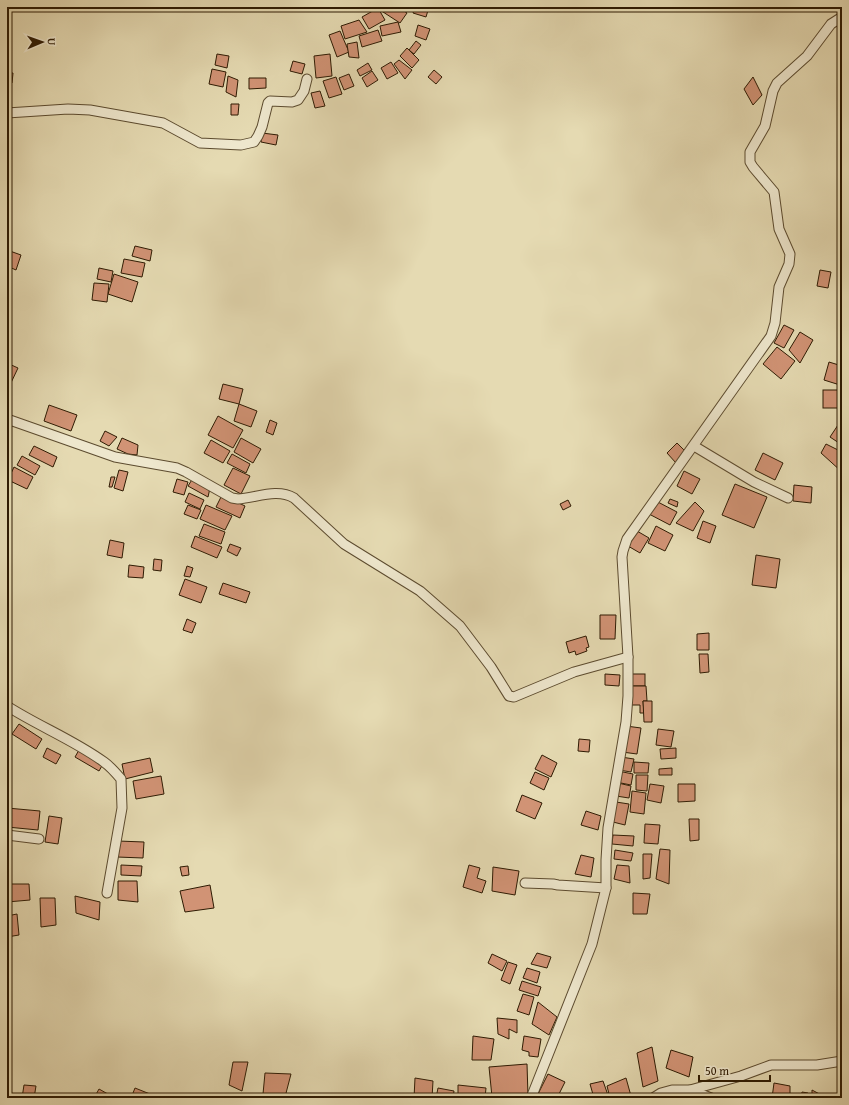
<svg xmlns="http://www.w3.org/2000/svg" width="849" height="1105" font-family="'Gentium Book Plus',serif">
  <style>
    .building { fill: #d19375; stroke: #2e1b03 }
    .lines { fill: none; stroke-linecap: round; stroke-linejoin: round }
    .street-casing { stroke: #5c4b2f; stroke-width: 11 }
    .street { stroke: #eee7cd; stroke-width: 9 }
  </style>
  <rect width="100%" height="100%" fill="#e5dab2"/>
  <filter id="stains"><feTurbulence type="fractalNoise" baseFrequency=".005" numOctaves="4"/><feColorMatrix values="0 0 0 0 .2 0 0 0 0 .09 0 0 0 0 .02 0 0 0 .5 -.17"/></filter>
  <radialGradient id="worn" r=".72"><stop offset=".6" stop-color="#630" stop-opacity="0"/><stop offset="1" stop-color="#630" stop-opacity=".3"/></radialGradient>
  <g class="building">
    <polygon points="381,7 398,7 407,13 400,23 380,10"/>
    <polygon points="415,7 429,7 426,17 413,13"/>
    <polygon points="378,8 385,20 369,29 362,17"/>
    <polygon points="359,20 367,32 345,39 341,26"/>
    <polygon points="398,22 401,32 382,36 380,26"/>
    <polygon points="418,25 430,29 426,40 415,36"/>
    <polygon points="378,30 382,41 362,47 359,36"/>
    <polygon points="340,31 349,52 337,57 329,35"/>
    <polygon points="416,41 421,45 414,54 409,50"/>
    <polygon points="357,42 359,58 349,57 347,44"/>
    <polygon points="407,48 419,60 412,68 400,56"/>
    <polygon points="217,54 229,56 227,68 215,65"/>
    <polygon points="330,54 332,76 316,78 314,56"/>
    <polygon points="399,60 412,70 405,79 394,64"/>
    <polygon points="293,61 305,64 302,74 290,71"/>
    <polygon points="391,62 398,73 387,79 381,68"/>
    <polygon points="368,63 372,70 360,76 357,70"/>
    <polygon points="212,69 226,72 223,87 209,84"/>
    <polygon points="434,70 442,77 436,84 428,77"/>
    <polygon points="372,71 378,80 367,87 362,78"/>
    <polygon points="9,73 13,73 12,83 8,83"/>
    <polygon points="349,74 354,86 344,90 339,78"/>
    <polygon points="228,76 238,80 236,97 226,92"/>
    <polygon points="336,77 342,94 329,98 323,81"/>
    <polygon points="753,77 762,95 753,105 744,89"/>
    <polygon points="249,78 266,78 266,88 249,89"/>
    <polygon points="320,91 325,106 315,108 311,93"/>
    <polygon points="231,104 239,104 238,115 231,115"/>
    <polygon points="262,133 278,135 276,145 261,142"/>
    <polygon points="7,229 11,229 7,245"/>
    <polygon points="135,246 152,250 150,261 132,256"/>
    <polygon points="7,250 21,255 16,270 7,266"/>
    <polygon points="124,259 145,263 142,277 121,273"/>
    <polygon points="99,268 113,271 111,282 97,279"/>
    <polygon points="820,270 831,272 828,288 817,286"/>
    <polygon points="114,274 138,282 132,302 108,294"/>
    <polygon points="94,283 109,284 107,302 92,300"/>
    <polygon points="784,325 794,330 784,348 774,343"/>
    <polygon points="800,332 813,340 800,363 789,350"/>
    <polygon points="777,347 795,361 781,379 763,364"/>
    <polygon points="829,362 842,366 842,377 840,385 824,380"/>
    <polygon points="7,363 18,368 9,387 7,386"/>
    <polygon points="223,384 243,389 239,404 219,399"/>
    <rect x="823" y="390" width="19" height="18"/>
    <polygon points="239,404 257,411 251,427 234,421"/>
    <polygon points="49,405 77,415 71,431 44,421"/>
    <polygon points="218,416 243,430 233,448 208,435"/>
    <polygon points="270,420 277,423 273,435 266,432"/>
    <polygon points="840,422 842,423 842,445 830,437"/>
    <polygon points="105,431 117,437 109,446 100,441"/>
    <polygon points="122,438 138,445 137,455 128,454 117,449"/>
    <polygon points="241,438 261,449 253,463 234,452"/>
    <polygon points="211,440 230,451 223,463 204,453"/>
    <polygon points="677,443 686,452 676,463 667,453"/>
    <polygon points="826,444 842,452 842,472 821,453"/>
    <polygon points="34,446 57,457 53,467 29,455"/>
    <polygon points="763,453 783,463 775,480 755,470"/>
    <polygon points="232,454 250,464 246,473 227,463"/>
    <polygon points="22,456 40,466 35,475 17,465"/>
    <polygon points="14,467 33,477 27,489 8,480"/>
    <polygon points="233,468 250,476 241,494 224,485"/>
    <polygon points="119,470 128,472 123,491 114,488"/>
    <polygon points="684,471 700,479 692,494 677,486"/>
    <polygon points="111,477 115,477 112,487 109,487"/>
    <polygon points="193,478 210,488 208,497 188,486"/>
    <polygon points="177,479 188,482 184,495 173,492"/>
    <polygon points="735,484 767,497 754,528 722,515"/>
    <polygon points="794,485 812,487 811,503 793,501"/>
    <polygon points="189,493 204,500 200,509 185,502"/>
    <polygon points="222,495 245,506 240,518 216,507"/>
    <polygon points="670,499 678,502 677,507 668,503"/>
    <polygon points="568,500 571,506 563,510 560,504"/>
    <polygon points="656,501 677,512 670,525 649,514"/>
    <polygon points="695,502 704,511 693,531 676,523"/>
    <polygon points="188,505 201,510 197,519 184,514"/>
    <polygon points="206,505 232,516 225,530 200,519"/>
    <polygon points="703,521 716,526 710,543 697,538"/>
    <polygon points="204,524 225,532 221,544 199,536"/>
    <polygon points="656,526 673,535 665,551 648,543"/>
    <polygon points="637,531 649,538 640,553 628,546"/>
    <polygon points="195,536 222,547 217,558 191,547"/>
    <polygon points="110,540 124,543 122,558 107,555"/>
    <polygon points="230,544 241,548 237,556 227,551"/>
    <polygon points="756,555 780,559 776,588 752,585"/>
    <polygon points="154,559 162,560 161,571 153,570"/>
    <polygon points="129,565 144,567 143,578 128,577"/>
    <polygon points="187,566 193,568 190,577 184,576"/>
    <polygon points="185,579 207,587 201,603 179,595"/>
    <polygon points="223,583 250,592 246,603 219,594"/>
    <polygon points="600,615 616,615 615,639 600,639"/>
    <polygon points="187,619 196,623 192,633 183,630"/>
    <polygon points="709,633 709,650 697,650 697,634"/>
    <polygon points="586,636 589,647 586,648 587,651 576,655 575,651 569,653 566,642"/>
    <polygon points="699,654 708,654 709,672 700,673"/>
    <polygon points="605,674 620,675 619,686 605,685"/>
    <rect x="631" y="674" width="14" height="12"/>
    <polygon points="629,686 646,686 647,701 643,701 644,713 640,713 640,705 629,705"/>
    <polygon points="643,701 652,701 652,722 644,722"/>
    <polygon points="19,724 42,739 36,749 12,734"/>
    <polygon points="626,726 641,728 637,754 622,752"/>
    <polygon points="658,729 674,731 671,747 656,745"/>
    <polygon points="579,739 590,740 589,752 578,751"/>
    <polygon points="47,748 61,755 56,764 43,757"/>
    <polygon points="676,748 676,758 661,759 660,749"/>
    <polygon points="79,750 103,764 99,771 75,757"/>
    <polygon points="542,755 557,763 551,777 535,769"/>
    <polygon points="621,757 634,759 631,772 619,770"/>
    <polygon points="150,758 153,772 125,779 122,764"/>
    <polygon points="634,762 649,763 648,773 634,773"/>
    <polygon points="672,768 672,775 659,775 659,769"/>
    <polygon points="618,771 633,774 631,785 616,782"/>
    <polygon points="535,772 549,778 544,790 530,783"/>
    <polygon points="636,775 648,775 647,791 636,790"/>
    <polygon points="161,776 164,794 136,799 133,781"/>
    <polygon points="618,783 631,786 629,798 616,796"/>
    <polygon points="650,784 664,786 661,803 647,800"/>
    <polygon points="678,784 695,784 695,801 678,802"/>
    <polygon points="632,791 646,793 644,814 630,812"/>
    <polygon points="522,795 542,803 535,819 516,811"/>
    <polygon points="616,802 629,804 625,825 613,822"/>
    <polygon points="7,808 40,811 38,830 7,827"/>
    <polygon points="586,811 601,816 598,830 581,825"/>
    <polygon points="49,816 62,818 58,844 45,842"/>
    <polygon points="689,819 699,819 699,840 690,841"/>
    <polygon points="645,824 660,825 658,844 644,843"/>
    <polygon points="613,835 634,836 633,846 612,844"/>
    <polygon points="118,841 144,842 143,858 117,857"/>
    <polygon points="660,849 670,850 669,884 656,879"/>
    <polygon points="615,850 633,853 631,861 614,859"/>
    <polygon points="643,854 652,854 650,878 643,879"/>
    <polygon points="581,855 594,858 591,877 575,874"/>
    <polygon points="121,865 142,866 141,876 121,875"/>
    <polygon points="469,865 480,868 477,878 486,881 482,893 463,887"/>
    <polygon points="617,865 629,866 630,883 614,879"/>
    <polygon points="188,866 189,875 182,876 180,867"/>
    <polygon points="493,867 519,871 515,895 492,891"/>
    <polygon points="118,881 137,881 138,902 118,900"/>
    <polygon points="7,884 29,884 30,900 7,902"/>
    <polygon points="210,885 214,908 185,912 180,891"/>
    <polygon points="633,893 650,894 647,914 633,914"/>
    <polygon points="75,896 100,902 99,920 76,913"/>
    <polygon points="40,898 55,898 56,925 41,927"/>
    <polygon points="17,914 19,935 7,937 7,916"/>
    <polygon points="537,953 551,957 547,968 531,964"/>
    <polygon points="492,954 507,961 502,971 488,963"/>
    <polygon points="508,962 517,965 510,984 501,980"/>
    <polygon points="527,968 540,972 537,983 523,978"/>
    <polygon points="522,981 541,987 538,996 519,990"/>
    <polygon points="523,994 534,997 529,1015 517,1011"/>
    <polygon points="538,1002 557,1017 549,1035 532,1024"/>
    <polygon points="497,1018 517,1020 517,1033 509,1029 509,1039 498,1034"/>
    <polygon points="842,1026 842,1042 838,1027"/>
    <polygon points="473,1036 494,1039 491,1060 472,1060"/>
    <polygon points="524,1036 541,1039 538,1057 529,1056 529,1052 522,1050"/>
    <polygon points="652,1047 658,1081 643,1087 637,1053"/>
    <polygon points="671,1050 693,1057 689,1077 666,1068"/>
    <polygon points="233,1062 248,1062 242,1091 229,1085"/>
    <polygon points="527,1064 528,1096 492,1097 489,1067"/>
    <polygon points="265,1073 291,1074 285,1097 263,1094"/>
    <polygon points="548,1074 565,1082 557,1098 536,1098"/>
    <polygon points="415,1078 433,1081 432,1098 414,1098"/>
    <polygon points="626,1078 631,1096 628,1098 610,1098 607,1086"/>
    <polygon points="603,1081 609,1098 594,1098 590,1084"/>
    <polygon points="774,1083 790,1086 790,1098 772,1098"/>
    <polygon points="24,1085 36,1086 34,1098 22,1098"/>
    <polygon points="458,1085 486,1088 485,1098 458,1098"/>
    <polygon points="135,1088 150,1094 148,1098 131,1098"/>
    <polygon points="438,1088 454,1091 453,1098 436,1098"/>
    <polygon points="99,1089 115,1098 94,1098"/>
    <polygon points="812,1090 827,1098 812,1098"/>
    <polygon points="802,1092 808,1093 809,1098 801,1098"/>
  </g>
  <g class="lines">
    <defs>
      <g id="street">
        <polyline points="7,9 7,7"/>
        <polyline points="7,113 68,109 90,110 163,123 200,143 241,145 254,142 258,136 262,127 268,103 270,101 292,102 298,100 304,91 307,79"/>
        <path d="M7,419L115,457L177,468L186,472L232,498L238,499C256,498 277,488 294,498L344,544L420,591L460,626L491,667L509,696L514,697L574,672L628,657"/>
        <polyline points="694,446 754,482 788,498"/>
        <path d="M7,706C38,726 74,740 104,762C111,767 116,773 121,779L122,808L107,893"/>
        <polyline points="7,835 39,839"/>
        <polyline points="525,883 553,884 558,885 606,888"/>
        <polyline points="690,1090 711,1098"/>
        <polyline points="531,1098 592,944 606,888 606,860 608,828 626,722 628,696 628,657 622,557 623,551 627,539 771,336 775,323 779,287 789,264 790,254 779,229 774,192 753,167 750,162 750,152 765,126 773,91 777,83 807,56 831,24 842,17"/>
        <polyline points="653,1098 661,1093 672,1090 690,1090 741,1076 771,1065 817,1065 842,1061"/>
      </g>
    </defs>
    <use href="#street" class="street-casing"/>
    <use href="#street" class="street"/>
  </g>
  <rect width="849" height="1105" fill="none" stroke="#e5dab2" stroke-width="24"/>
  <rect x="8" y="8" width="833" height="1089" fill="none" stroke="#2e1b03" stroke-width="2"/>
  <rect x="12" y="12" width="825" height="1081" fill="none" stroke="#2e1b03"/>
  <g transform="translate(42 42) rotate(88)" stroke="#eee7cd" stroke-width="3" paint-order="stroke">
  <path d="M0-3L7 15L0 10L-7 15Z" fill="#2e1b03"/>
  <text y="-6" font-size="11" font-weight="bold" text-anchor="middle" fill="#2e1b03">U</text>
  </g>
  <path d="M699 1075v6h71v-6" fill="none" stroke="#2e1b03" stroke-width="2"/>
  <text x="705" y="1075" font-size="12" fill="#2e1b03" stroke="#eee7cd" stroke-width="3" paint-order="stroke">50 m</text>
  <rect width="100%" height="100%" filter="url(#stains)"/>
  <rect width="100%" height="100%" fill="url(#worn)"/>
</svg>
